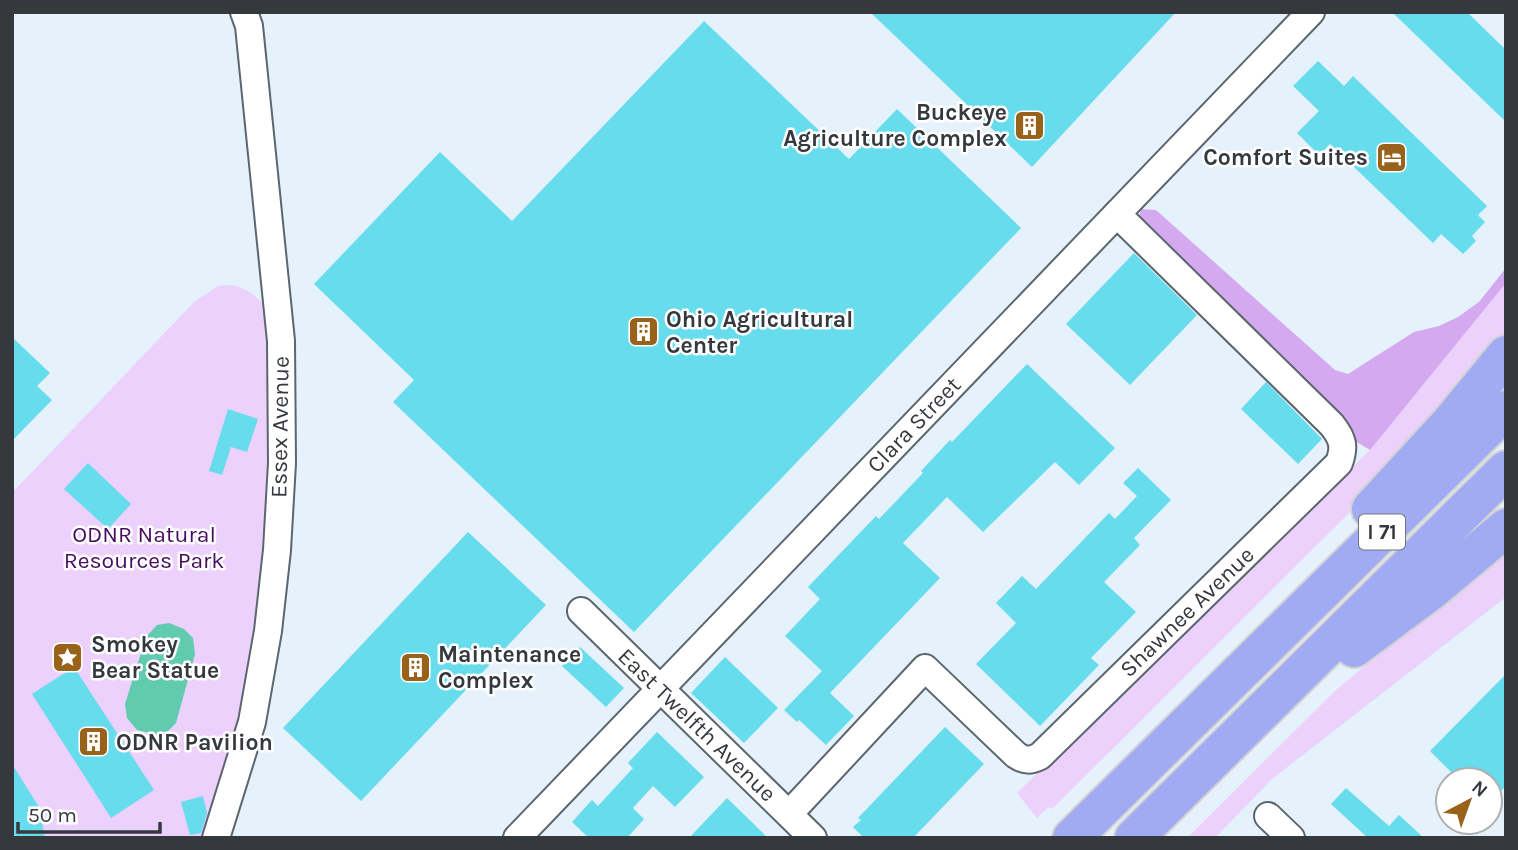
<svg xmlns="http://www.w3.org/2000/svg" width="1518" height="850" font-family="Karla,sans-serif">
  <style>
    .green { fill: #ebd1fb }
    .forest { fill: #d5a9ef }
    .water { fill: #60cbae }
    .building { fill: #67dced }
    .lines { fill: none; stroke-linecap: round; stroke-linejoin: round }
    .minor-casing { stroke: #5b666e; stroke-width: 30 }
    .highway-casing { stroke: #d3d3d4; stroke-width: 42 }
    .minor { stroke: #fff; stroke-width: 26 }
    .highway { stroke: #a1abf4; stroke-width: 38 }
    .labels { text-anchor: middle; dominant-baseline: central; stroke-width: 5; stroke-linejoin: round; paint-order: stroke }
    .shield { fill: #fff; stroke: #727477; stroke-width: 2 }
    .shield-label { font-size: 21px; font-weight: bold; fill: #35393d }
    .poi-label { font-size: 23px; font-weight: bold; fill: #35393d; stroke: #fff; text-anchor: start }
    .street-label { font-size: 23px; fill: #35393d; stroke: #fff }
    .park-label { font-size: 23px; fill: #470c60; stroke: #fff }
  </style>
  <rect width="100%" height="100%" fill="#e5f2fc"/>
  <g class="green">
    <polygon points="1506,283 1506,331 1413,442 1353,509 1052,809 1049,807 1037,818 1017,793 1370,450"/>
    <path d="M231,285C250,288 263,303 277,317V550L216,838H12V493L194,302L218,286Z"/>
    <polygon points="1506,546 1506,597 1272,779 1215,838 1187,838 1335,691"/>
  </g>
  <polygon class="forest" points="1141,209 1156,210 1335,370 1348,374 1414,332 1439,326 1458,317 1479,302 1506,268 1506,283 1370,450 1355,441 1138,221"/>
  <polygon class="water" points="169,623 184,629 193,638 195,654 176,723 167,732 157,735 137,730 127,718 125,704 146,637 157,625"/>
  <g class="building">
    <polygon points="870,12 1176,12 1032,167"/>
    <polygon points="1392,12 1467,12 1506,50 1506,122"/>
    <polygon points="704,21 849,159 897,109 1021,228 634,632 393,402 414,380 314,284 440,152 512,221"/>
    <polygon points="1318,61 1344,86 1353,76 1487,206 1478,215 1485,222 1472,236 1476,241 1463,254 1441,234 1433,243 1330,144 1319,155 1297,133 1319,111 1293,86"/>
    <polygon points="1134,253 1197,315 1130,385 1066,324"/>
    <polygon points="12,337 50,373 37,386 52,400 12,441"/>
    <polygon points="1027,364 1115,448 1079,485 1055,462 983,532 947,497 903,543 940,578 830,693 854,716 826,745 799,720 797,722 784,710 822,671 785,636 820,599 808,587 876,516 879,519 923,473 921,471 950,440 952,442"/>
    <polygon points="1266,382 1322,439 1298,464 1241,409"/>
    <polygon points="228,409 258,419 247,452 231,447 222,475 209,471"/>
    <polygon points="88,463 131,504 108,529 64,489"/>
    <polygon points="1138,468 1171,500 1134,538 1140,545 1104,582 1136,612 1091,658 1099,665 1040,726 976,664 1016,623 996,603 1022,576 1036,589 1109,513 1115,519 1137,496 1123,483"/>
    <polygon points="468,532 546,605 361,801 283,728"/>
    <polygon points="580,647 624,688 606,707 562,666"/>
    <polygon points="725,657 778,708 744,743 691,693"/>
    <polygon points="74,667 154,790 111,818 32,694"/>
    <polygon points="1506,674 1506,786 1490,802 1490,780 1459,780 1430,751"/>
    <polygon points="945,727 984,764 913,838 864,838 853,827 861,820 858,818"/>
    <polygon points="657,732 704,777 675,807 653,786 633,808 644,819 627,838 589,838 572,822 592,800 598,806 633,768 628,763"/>
    <polygon points="12,764 39,807 45,838 20,838 12,834"/>
    <polygon points="1346,788 1389,826 1399,815 1424,838 1368,838 1331,804"/>
    <polygon points="203,796 207,813 201,833 190,835 181,802"/>
    <polygon points="727,798 768,838 689,838"/>
  </g>
  <g class="lines">
    <defs>
      <g id="minor">
        <polyline points="581,611 813,838"/>
        <path d="M789,814L925,668L1016,755C1025,761 1030,761 1040,756L1339,463C1345,447 1343,439 1332,425L1117,214"/>
        <polyline points="1268,816 1291,838"/>
        <polyline points="216,838 252,722 268,631 277,550 282,463 281,341 249,26 244,12"/>
        <polyline points="517,838 1311,12"/>
      </g>
      <g id="highway">
        <polyline points="1371,509 1451,422 1506,355"/>
        <polyline points="1354,648 1432,590 1506,528"/>
        <polyline points="1072,838 1506,410"/>
        <polyline points="1134,838 1506,470"/>
      </g>
    </defs>
    <use href="#minor" class="minor-casing"/>
    <use href="#highway" class="highway-casing"/>
    <use href="#minor" class="minor"/>
    <use href="#highway" class="highway"/>
  </g>
  <defs>
    <symbol id="building-square" viewBox="-11 -11 22 22"><rect x="-9" y="-9" width="18" height="18" rx="4" fill="#98621a" stroke="#fff"/><path d="M-4-6H4V6H1V3H-1V6H-4ZM-2.5-4.3h1.7v1.8h-1.7ZM.8-4.3h1.7v1.8H.8ZM-2.5-1h1.7V.8h-1.7ZM.8-1h1.7V.8H.8Z" fill="#fff"/></symbol>
    <symbol id="hotel-square" viewBox="-11 -11 22 22"><rect x="-9" y="-9" width="18" height="18" rx="4" fill="#98621a" stroke="#fff"/><path d="M-6-4.5h1.5V1H6V5H4.5V3h-9V5H-6ZM-4 0a1.8 1.8 0 1 1 3.6 0ZM.5 0V-2.5h3Q6-2.5 6 0Z" fill="#fff"/></symbol>
    <symbol id="sight-square" viewBox="-11 -11 22 22"><rect x="-9" y="-9" width="18" height="18" rx="4" fill="#98621a" stroke="#fff"/><path d="M0-6L1.8-2.2L6-1.7L2.9 1.2L3.7 5.4L0 3.3L-3.7 5.4L-2.9 1.2L-6-1.7L-1.8-2.2Z" fill="#fff"/></symbol>
  </defs>
  <g fill-rule="evenodd">
    <use href="#building-square" x="1012" y="108" width="35" height="35"/>
    <use href="#hotel-square" x="1374" y="140" width="35" height="35"/>
    <use href="#building-square" x="626" y="314" width="35" height="35"/>
    <use href="#sight-square" x="50" y="640" width="35" height="35"/>
    <use href="#building-square" x="398" y="650" width="35" height="35"/>
    <use href="#building-square" x="76" y="724" width="35" height="35"/>
  </g>
  <g class="labels">
    <rect class="shield" x="1359" y="514.5" width="46" height="35" rx="5"/>
    <g class="shield-label">
      <text x="1382" y="532">I 71</text>
    </g>
    <g class="poi-label">
      <text x="1007" y="112" text-anchor="end">Buckeye<tspan x="1007" dy="26">Agriculture Complex</tspan></text>
      <text x="1368" y="157" text-anchor="end">Comfort Suites</text>
      <text x="666" y="319">Ohio Agricultural<tspan x="666" dy="26">Center</tspan></text>
      <text x="91" y="644">Smokey<tspan x="91" dy="26">Bear Statue</tspan></text>
      <text x="438" y="654">Maintenance<tspan x="438" dy="26">Complex</tspan></text>
      <text x="116" y="742">ODNR Pavilion</text>
    </g>
    <g class="street-label">
      <text transform="translate(914 425) rotate(-46)">Clara Street</text>
      <text transform="translate(280 427) rotate(-89)">Essex Avenue</text>
      <text transform="translate(1187 612) rotate(-44)">Shawnee Avenue</text>
      <text transform="translate(697 725) rotate(44)">East Twelfth Avenue</text>
    </g>
    <g class="park-label">
      <text x="144" y="534">ODNR Natural<tspan x="144" dy="26">Resources Park</tspan></text>
    </g>
  </g>
  <rect width="1518" height="850" fill="none" stroke="#35393d" stroke-width="28"/>
  <g transform="translate(1469 801) rotate(41)"><circle r="33" fill="#ffffff" stroke="#aeb0b1" stroke-width="2"/>
  <path d="M0-5L12 26L0 18L-12 26Z" fill="#98621a"/>
  <text y="-10" font-size="19" font-weight="bold" text-anchor="middle" fill="#35393d">N</text>
  </g>
  <path d="M18 822v10h142v-10" fill="none" stroke="#35393d" stroke-width="3.5"/>
  <text x="28" y="822" font-size="21" fill="#35393d" stroke="#ffffff" stroke-width="5" paint-order="stroke">50 m</text>
</svg>
